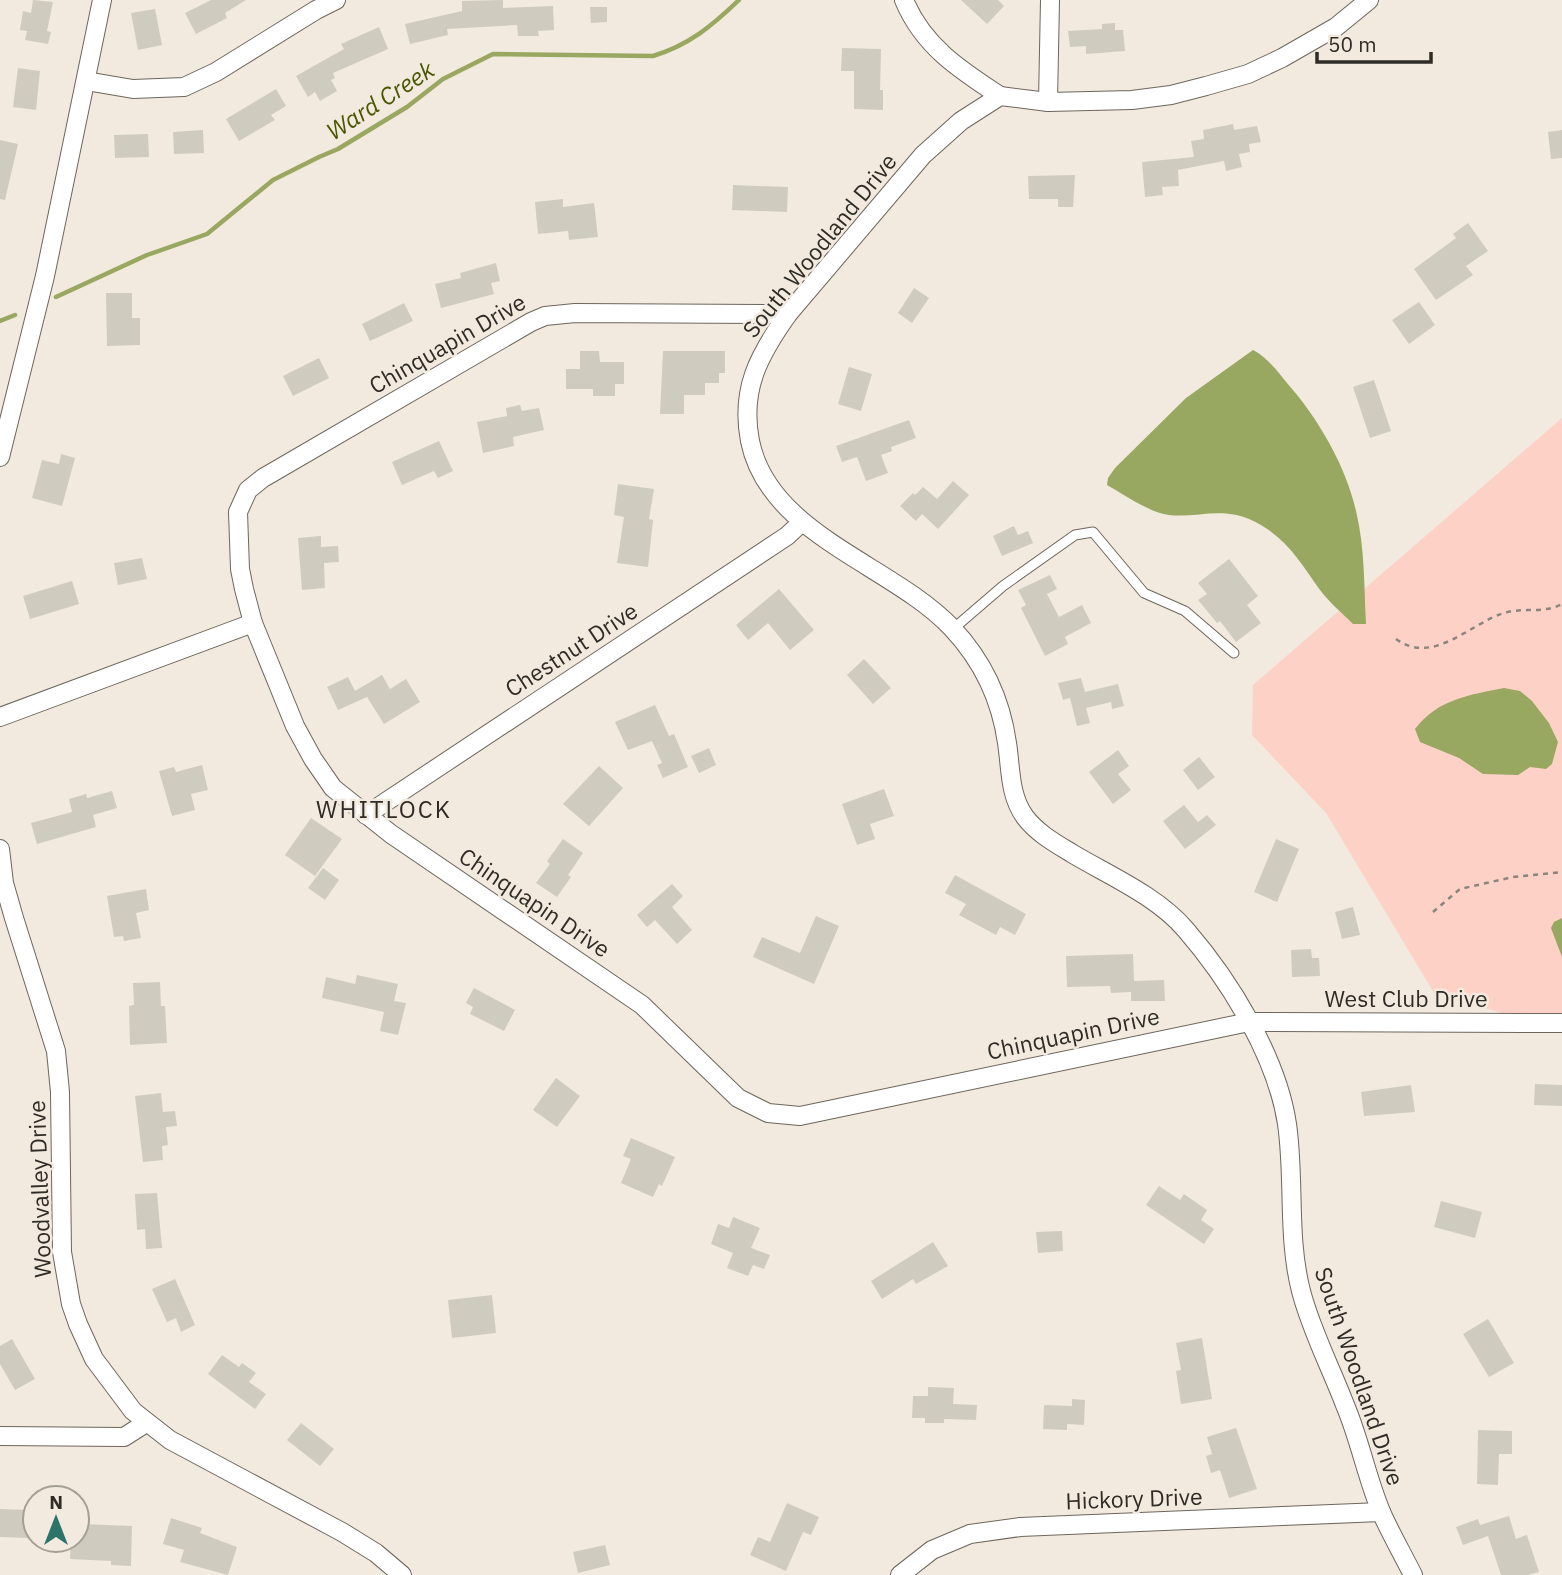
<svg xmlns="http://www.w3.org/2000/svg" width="1562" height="1575" font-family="'IBM Plex Sans',sans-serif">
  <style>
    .green { fill: #fed1c7 }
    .water { fill: #98a860 }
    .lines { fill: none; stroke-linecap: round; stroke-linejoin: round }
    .stream { stroke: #98a860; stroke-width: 4.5 }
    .building { fill: #cfccbf }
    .service-casing { stroke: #6d665c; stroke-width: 11 }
    .minor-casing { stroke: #6d665c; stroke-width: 20 }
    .path { stroke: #8b857d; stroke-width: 2.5; stroke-dasharray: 5 5; stroke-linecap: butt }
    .service { stroke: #fff; stroke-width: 9 }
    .minor { stroke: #fff; stroke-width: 18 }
    .labels { text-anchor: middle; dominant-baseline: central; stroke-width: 5; stroke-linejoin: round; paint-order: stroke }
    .street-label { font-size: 23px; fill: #2f2c27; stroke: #f2eade }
    .water-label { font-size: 24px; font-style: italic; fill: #4a5700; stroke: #f2eade }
    .neighbourhood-label { font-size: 24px; letter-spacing: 2px; fill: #2f2c27; stroke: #f2eade }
  </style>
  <rect width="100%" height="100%" fill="#f2eade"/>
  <polygon class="green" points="1562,418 1562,1031 1434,993 1326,813 1252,735 1253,685"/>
  <g class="water">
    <path d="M1253,350C1267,357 1277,371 1287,383C1318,418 1346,466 1356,511C1365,548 1364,587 1366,624H1353C1342,613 1329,602 1320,590C1298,559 1285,535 1249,519C1221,507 1196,518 1169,515C1148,512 1125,495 1107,485L1108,478L1115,468L1186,398Z"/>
    <path d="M1504,688L1520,691L1532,701L1549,723L1558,742L1552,764L1546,769L1530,767L1518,775L1483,774L1459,758L1420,742L1415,729C1438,699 1469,695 1504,688Z"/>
    <polygon points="1562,918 1562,957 1551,928 1554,922"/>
  </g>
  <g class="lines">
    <g class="stream">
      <path d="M56,297L147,255L207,234L273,180L319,157L338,149L407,107L443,79L493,54L653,56C689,45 712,26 739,0"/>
      <polyline points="0,321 15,315"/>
    </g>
  </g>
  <g class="building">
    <polygon points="33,0 53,2 47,31 51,32 48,44 25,40 27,31 20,30 23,11 31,13"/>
    <polygon points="211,0 246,0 225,13 227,18 196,34 185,13"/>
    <polygon points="503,0 503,8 553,6 554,30 538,31 539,36 518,36 517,25 447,29 448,35 410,44 405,24 462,11 462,1"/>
    <polygon points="961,0 998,0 1004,6 987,24"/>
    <polygon points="590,7 607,7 607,22 591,23"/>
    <polygon points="155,9 162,45 138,50 131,13"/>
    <polygon points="1115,23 1115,30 1123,30 1125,51 1086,54 1086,46 1070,47 1068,31 1102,29 1102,24"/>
    <polygon points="379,27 388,49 333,73 335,78 331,80 337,91 320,101 315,92 308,97 296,76 344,49 341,44"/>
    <polygon points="842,48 881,49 880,90 883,90 883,110 854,109 854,71 841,71"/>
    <polygon points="18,68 40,71 36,110 13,107"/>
    <polygon points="276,89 286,106 271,115 275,120 239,141 226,119"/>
    <polygon points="1233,124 1234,130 1257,126 1261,142 1249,144 1250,152 1239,154 1242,167 1226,171 1224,161 1178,170 1179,186 1162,187 1163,195 1145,197 1142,162 1194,157 1191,141 1204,139 1203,130"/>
    <polygon points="203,130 204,153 174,154 173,132"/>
    <polygon points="1562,130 1562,158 1551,159 1548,132"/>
    <polygon points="148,134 149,157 115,158 114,135"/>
    <polygon points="0,140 18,144 5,200 0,199"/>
    <polygon points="1075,175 1073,207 1058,207 1058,199 1029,199 1028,176"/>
    <polygon points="733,185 788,187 787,212 732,210"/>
    <polygon points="563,199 563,207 594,203 598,237 569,240 568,231 538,234 535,202"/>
    <polygon points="1468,223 1488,251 1466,266 1473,275 1436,300 1414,269 1456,238 1453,234"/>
    <polygon points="496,263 500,281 491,283 494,294 441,308 435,284 461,278 460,273"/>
    <polygon points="914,288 929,298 912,323 898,313"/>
    <polygon points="106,293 132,293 132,318 140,318 140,345 107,346"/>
    <polygon points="1419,302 1435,325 1409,344 1392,320"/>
    <polygon points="404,303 413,321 370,341 362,324"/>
    <polygon points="580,351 599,351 600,362 624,362 624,384 615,384 615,396 593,396 593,389 566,389 566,369 580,369"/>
    <polygon points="663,351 725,351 725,373 719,373 719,383 705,383 705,395 684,395 684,414 660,414"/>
    <polygon points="319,358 329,378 293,396 283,376"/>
    <polygon points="849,367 872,374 861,411 838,404"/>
    <polygon points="1374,380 1391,431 1370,438 1353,387"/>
    <polygon points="520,405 522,411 539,408 544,430 513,437 514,446 483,453 477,422 507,416 506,408"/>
    <polygon points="909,420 916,438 891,447 892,451 881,455 888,473 866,481 857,457 842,462 836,446"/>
    <polygon points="439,441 453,471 438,478 434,471 402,485 392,462"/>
    <polygon points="61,454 75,458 62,506 32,498 42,460 59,464"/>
    <polygon points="953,481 969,495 938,529 922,514 916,521 900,506 913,493 915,495 923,487 937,499"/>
    <polygon points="618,484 654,489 649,519 653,520 648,567 617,563 624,517 614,515"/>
    <polygon points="1014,526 1018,535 1028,531 1033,543 1002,556 993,536"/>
    <polygon points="321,536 321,547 338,546 339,562 324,563 325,588 302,590 298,538"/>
    <polygon points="142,558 147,579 118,585 114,563"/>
    <polygon points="1229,559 1258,596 1247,605 1261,623 1236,642 1220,621 1217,623 1198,600 1207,594 1198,583"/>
    <polygon points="1050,575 1057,589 1047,594 1059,617 1082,605 1091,623 1065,637 1068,644 1045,656 1021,608 1026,605 1018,590"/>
    <polygon points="72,581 79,604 30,619 23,596"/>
    <polygon points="779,589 814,630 790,650 768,623 748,640 736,625"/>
    <polygon points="864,659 891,688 873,704 847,675"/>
    <polygon points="382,675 390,689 406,679 420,702 384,724 367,697 338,710 327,687 348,677 355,691"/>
    <polygon points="1081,678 1085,692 1118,684 1124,706 1112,709 1111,702 1086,708 1090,723 1077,726 1070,698 1063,700 1058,683"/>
    <polygon points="655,705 669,736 674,734 688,767 663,778 657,765 662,763 652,741 628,750 615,722"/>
    <polygon points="709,748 716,765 699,773 691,756"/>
    <polygon points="1118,750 1129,766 1118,774 1131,790 1113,804 1089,772"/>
    <polygon points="1199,757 1215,777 1198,790 1183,770"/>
    <polygon points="202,765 208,790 191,794 195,810 172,816 159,771 174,767 176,772"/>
    <polygon points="599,766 623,788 589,826 563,804"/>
    <polygon points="884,789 894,816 870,824 875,839 857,845 842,804"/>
    <polygon points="112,791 117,808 93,815 96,827 37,844 31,823 72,812 69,799 86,794 87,798"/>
    <polygon points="1184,805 1198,822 1207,815 1216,825 1185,849 1163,821"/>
    <polygon points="311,818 342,839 315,876 285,855"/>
    <polygon points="563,839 583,853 568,875 571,877 557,897 536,883 550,864 547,861"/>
    <polygon points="1276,839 1299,849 1277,902 1254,892"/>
    <polygon points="323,868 339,880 325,900 308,888"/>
    <polygon points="955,875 1026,914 1015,935 1000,927 996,935 959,915 966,904 945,893"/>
    <polygon points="672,884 683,896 672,907 692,930 677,944 655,920 647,927 637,915"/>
    <polygon points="146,889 149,910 136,913 141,938 124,941 123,936 114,937 107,896"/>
    <polygon points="1353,907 1360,935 1342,939 1335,912"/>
    <polygon points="816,916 839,926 814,984 753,957 762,937 800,953"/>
    <polygon points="1311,949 1312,958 1319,958 1320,976 1292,977 1291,950"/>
    <polygon points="1133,954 1134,981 1164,980 1165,1001 1131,1001 1131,992 1111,993 1110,986 1067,987 1066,956"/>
    <polygon points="357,975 398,984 394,1001 406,1003 398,1035 380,1031 384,1012 322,998 326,977 355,984"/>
    <polygon points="160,982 161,1006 165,1006 167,1043 130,1045 129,1006 134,1005 133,983"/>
    <polygon points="474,988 515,1010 504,1031 470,1014 473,1007 466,1003"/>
    <polygon points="556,1078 580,1096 557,1127 533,1110"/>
    <polygon points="1535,1084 1562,1085 1562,1106 1534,1105"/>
    <polygon points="1411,1085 1415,1112 1364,1116 1361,1092"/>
    <polygon points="161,1093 163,1112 175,1111 177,1126 166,1127 168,1145 162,1146 163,1160 143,1162 135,1096"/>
    <polygon points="631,1138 675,1157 662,1186 659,1184 653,1197 621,1183 631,1159 623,1156"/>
    <polygon points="1159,1186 1180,1200 1184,1194 1207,1210 1201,1220 1214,1229 1204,1244 1146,1205"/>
    <polygon points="157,1193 162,1248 146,1249 145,1229 137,1230 135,1194"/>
    <polygon points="1441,1201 1482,1212 1475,1238 1434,1227"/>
    <polygon points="733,1217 760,1228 751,1248 770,1255 764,1269 753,1265 748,1276 727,1268 733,1253 711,1244 718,1224 729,1228"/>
    <polygon points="1062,1231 1063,1251 1038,1253 1036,1232"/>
    <polygon points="933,1242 948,1266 916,1284 913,1279 882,1299 871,1281"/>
    <polygon points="175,1279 195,1325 181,1332 176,1318 167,1322 152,1289"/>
    <polygon points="492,1295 496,1333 452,1338 448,1300"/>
    <polygon points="1488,1319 1514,1363 1489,1377 1463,1334"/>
    <polygon points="1202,1338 1212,1399 1181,1404 1176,1371 1181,1370 1176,1343"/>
    <polygon points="12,1339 35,1379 15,1390 0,1364 0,1346"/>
    <polygon points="222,1355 239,1367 242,1363 256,1373 249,1382 266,1394 255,1409 208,1374"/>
    <polygon points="928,1387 954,1388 953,1404 977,1405 976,1420 944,1419 944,1423 925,1423 925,1418 912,1418 913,1396 928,1396"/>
    <polygon points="1072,1399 1085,1400 1084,1425 1067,1424 1067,1430 1043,1429 1044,1405 1072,1406"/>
    <polygon points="301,1423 334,1449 320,1466 287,1440"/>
    <polygon points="1236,1428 1257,1489 1229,1498 1220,1470 1211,1473 1206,1456 1212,1454 1207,1437"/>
    <polygon points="1478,1430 1512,1431 1512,1454 1499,1454 1498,1485 1477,1484"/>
    <polygon points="787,1503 819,1517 811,1535 803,1532 786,1571 750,1555 758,1537 770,1542"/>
    <polygon points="0,1509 29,1510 28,1538 0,1537"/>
    <polygon points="1509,1516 1516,1539 1527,1535 1539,1572 1528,1575 1501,1575 1488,1536 1463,1545 1456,1527 1478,1519 1480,1525"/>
    <polygon points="171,1518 202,1528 200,1533 237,1547 228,1575 180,1562 184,1550 163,1544"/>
    <polygon points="83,1524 132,1526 131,1566 111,1565 111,1561 70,1559 71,1540 77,1540 77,1531 83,1531"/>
    <polygon points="605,1545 610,1565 578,1573 573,1552"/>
  </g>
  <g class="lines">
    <defs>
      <polyline id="service" points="953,629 1003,586 1075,535 1093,532 1144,593 1185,611 1234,653"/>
      <g id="minor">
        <path d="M904,0C923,46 960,70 1000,96"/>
        <path d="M1369,0L1336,27L1282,58L1248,74L1206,86L1171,95L1132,100L1048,102L1000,96L961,121L923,155L788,314C759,355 740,389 750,441C769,535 891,564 952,628C982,660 1001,700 1007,743C1011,768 1009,795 1025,817C1037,833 1055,843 1073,854C1110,876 1157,896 1186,930C1230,981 1277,1057 1287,1124C1295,1179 1287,1237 1301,1291C1311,1330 1331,1368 1345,1405C1360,1440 1367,1479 1382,1514C1391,1534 1403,1555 1413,1575"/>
        <polyline points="86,81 133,89 184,87 216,72 316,10 336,0"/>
        <polyline points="1048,102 1050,0"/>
        <polyline points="788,314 575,313 545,316 531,322 263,478 248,490 238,512 240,569 244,589 253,623 295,726 313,759 333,788 391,834 642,1005 738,1098 768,1113 800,1116 1249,1022 1562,1023"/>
        <polyline points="0,457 45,276 102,0"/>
        <polyline points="0,717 253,623"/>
        <polyline points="366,815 787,536 802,522"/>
        <polyline points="0,849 4,883 14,918 56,1051 60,1092 62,1252 71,1304 78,1324 94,1359 133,1411 170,1440 342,1532 376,1553 402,1575"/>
        <polyline points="0,1436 124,1437 146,1423"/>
        <polyline points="900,1575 932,1550 970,1534 1020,1527 1381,1512"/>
      </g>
    </defs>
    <use href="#service" class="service-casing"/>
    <use href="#minor" class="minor-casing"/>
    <g class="path">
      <path d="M1396,639C1433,666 1469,624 1504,613C1523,607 1544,614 1562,604"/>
      <polyline points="1433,912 1460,889 1513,877 1562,872"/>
    </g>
    <use href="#service" class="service"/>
    <use href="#minor" class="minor"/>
  </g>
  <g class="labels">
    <g class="street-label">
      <text transform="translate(819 245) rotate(-51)">South Woodland Drive</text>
      <text transform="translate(447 343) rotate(-30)">Chinquapin Drive</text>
      <text transform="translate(571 649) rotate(-33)">Chestnut Drive</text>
      <text transform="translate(535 902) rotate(34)">Chinquapin Drive</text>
      <text x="1406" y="998">West Club Drive</text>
      <text transform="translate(1073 1033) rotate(-12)">Chinquapin Drive</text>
      <text transform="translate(39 1189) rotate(-92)">Woodvalley Drive</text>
      <text transform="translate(1360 1376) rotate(71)">South Woodland Drive</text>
      <text transform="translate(1134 1498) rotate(-2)">Hickory Drive</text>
    </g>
    <g class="water-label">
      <text transform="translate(380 100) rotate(-33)">Ward Creek</text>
    </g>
    <g class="neighbourhood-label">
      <text x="384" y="809">WHITLOCK</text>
    </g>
  </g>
  <g transform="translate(56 1519)"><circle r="33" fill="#f2eade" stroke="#a49e95" stroke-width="2"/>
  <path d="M0-5L12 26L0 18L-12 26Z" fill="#2c736a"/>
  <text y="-10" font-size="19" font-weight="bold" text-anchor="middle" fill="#2f2c27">N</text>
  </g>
  <path d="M1317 52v10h114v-10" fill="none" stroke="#2f2c27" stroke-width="3.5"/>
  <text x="1328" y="52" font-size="21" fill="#2f2c27" stroke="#f2eade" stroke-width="5" paint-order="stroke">50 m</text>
</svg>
